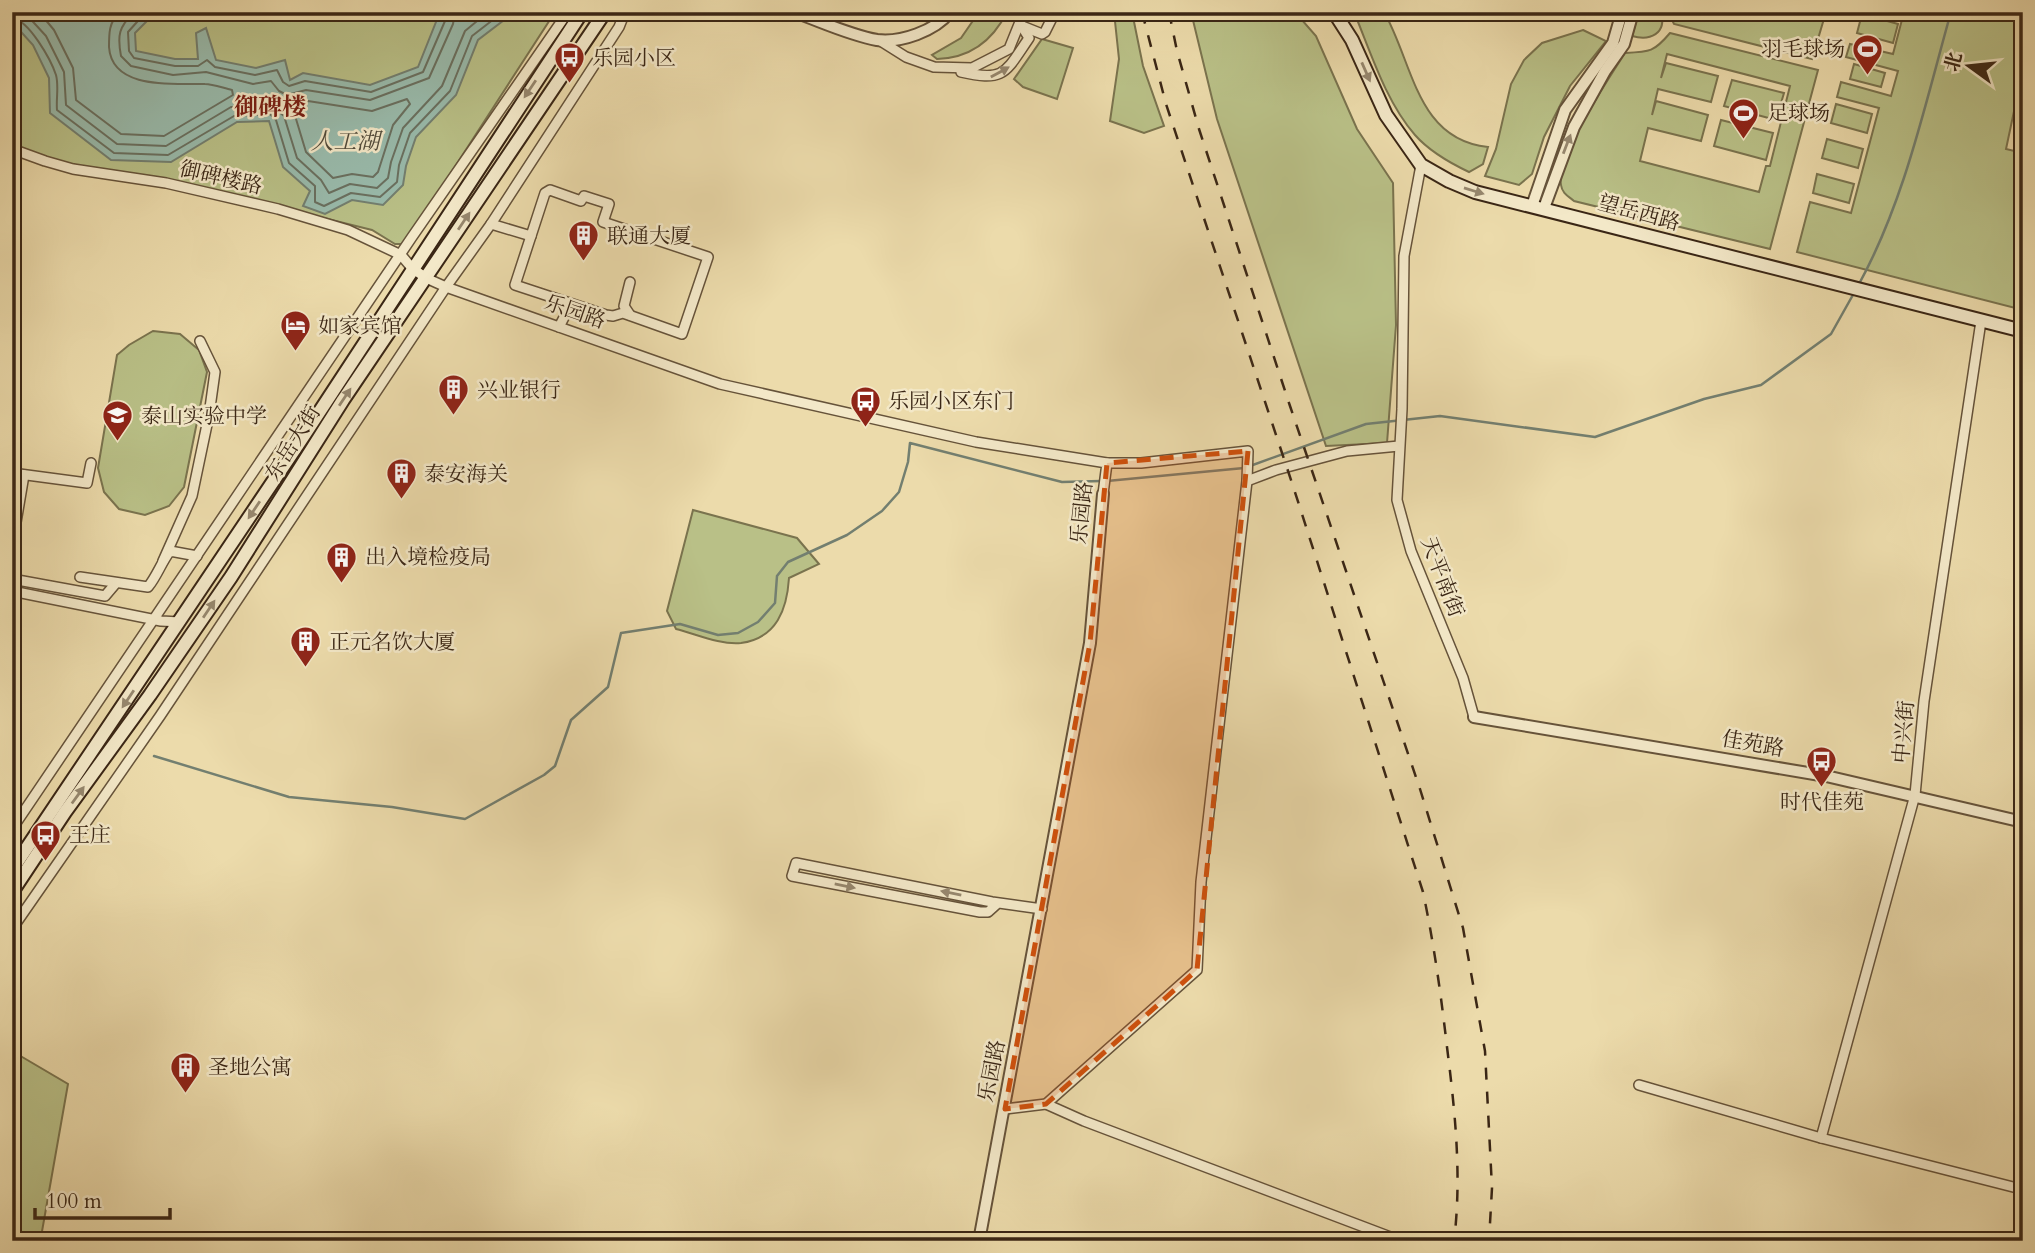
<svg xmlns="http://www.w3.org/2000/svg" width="2035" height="1253" font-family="Cardo,'Noto Serif SC',serif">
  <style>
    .green { fill: #b9c087; stroke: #7a734e; stroke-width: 2; fill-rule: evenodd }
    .water { fill: #99bbac; stroke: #737f70; stroke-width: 2 }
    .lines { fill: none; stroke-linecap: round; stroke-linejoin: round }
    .shore { stroke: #6a7060; stroke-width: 2 }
    .stream { stroke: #737f70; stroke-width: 2.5 }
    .minor-casing { stroke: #66533a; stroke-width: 12 }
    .tertiary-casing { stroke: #66533a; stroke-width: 14 }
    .secondary-casing { stroke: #3a2615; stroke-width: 16 }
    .minor { stroke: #f3e8c8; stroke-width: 9 }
    .tertiary { stroke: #f3e8c8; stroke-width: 10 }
    .secondary { stroke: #f3e8c8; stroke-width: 12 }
    .rail { stroke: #3a2615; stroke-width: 2.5; stroke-dasharray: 12 12; stroke-linecap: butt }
    .oneway { fill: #96876e }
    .marked { fill: #ce510d; fill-opacity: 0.2; stroke: #ce510d; stroke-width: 5; stroke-dasharray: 14 9; stroke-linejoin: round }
    .labels { text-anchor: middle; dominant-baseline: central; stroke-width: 5; stroke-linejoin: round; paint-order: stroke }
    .poi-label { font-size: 21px; fill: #3a2615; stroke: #f3e8c8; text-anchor: start }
    .street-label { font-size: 21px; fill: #3a2615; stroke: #f3e8c8 }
    .water-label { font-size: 23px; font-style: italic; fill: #524b3b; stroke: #f3e8c8 }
    .quarter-label { font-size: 24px; font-weight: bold; fill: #7a1f14; stroke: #f3e8c8 }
  </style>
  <rect width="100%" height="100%" fill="#ecdbab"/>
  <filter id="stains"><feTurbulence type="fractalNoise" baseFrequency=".00286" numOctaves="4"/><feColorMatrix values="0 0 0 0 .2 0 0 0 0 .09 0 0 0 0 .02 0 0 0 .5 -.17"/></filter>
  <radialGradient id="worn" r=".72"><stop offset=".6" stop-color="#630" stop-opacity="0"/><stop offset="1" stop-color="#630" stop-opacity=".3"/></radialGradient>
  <g class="green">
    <polygon points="12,12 555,12 405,244 395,244 372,230 239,197 51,160 12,147"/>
    <path d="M979,12H1007C992,42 970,58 937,59L932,55L961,38Z"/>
    <polygon points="1114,12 1132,12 1143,66 1164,126 1144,133 1110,121 1119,59"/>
    <polygon points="1191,12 1295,12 1316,36 1357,129 1393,183 1396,325 1387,443 1326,446 1217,119"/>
    <path d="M1354,12H1384C1413,62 1416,140 1488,147L1483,164L1469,172C1450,163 1430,152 1415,135C1386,102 1371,53 1354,12Z"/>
    <path d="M1639,12H1661C1667,34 1650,41 1632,36Z"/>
    <polygon points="1668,12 1826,12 1812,59 1674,24"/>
    <polygon points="1904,12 2023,12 2023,83 2020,83 2006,149 2023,153 2023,310 1797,252 1810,202 1851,213 1879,108 1837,97 1841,82 1891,96 1898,71 1846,57 1850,44 1893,54"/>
    <polygon points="1862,14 1898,24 1893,43 1857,33"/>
    <polygon points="1583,30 1606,41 1570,86 1544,137 1532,174 1519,185 1485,176 1496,149 1511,84 1524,60 1542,43"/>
    <path d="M1670,33L1818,70L1770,249L1574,201C1568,196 1562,193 1561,185C1556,157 1609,78 1625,53C1650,52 1654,52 1670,33ZM1667,54L1790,86L1770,166H1766L1759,192L1640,161L1648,128L1701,141L1708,115L1656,101L1652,115L1658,89L1711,102L1718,76L1666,63L1661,78Z"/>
    <polygon points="1042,39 1073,48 1057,99 1023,87 1014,79"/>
    <polygon points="1854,64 1885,73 1881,87 1850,79"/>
    <polygon points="1732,80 1784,93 1776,120 1724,106"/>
    <polygon points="1836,104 1872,114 1867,133 1831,123"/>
    <polygon points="1721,120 1773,133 1766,160 1714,146"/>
    <polygon points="1827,139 1863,149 1858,168 1822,158"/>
    <polygon points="1817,174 1854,184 1849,203 1813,193"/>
    <polygon points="153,331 180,334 199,350 207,372 184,487 169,506 145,515 119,509 104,492 98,468 117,355 129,345"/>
    <path d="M693,510L797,538L819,564L789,578C787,609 777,638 741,643C720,645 696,634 676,629L667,611Z"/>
    <polygon points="12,1051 68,1084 41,1237 37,1241 12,1238"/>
  </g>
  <polygon class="water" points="16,12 155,13 135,33 136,51 175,59 198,59 196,33 206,28 216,60 256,68 285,60 290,80 303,73 370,85 418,67 440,12 511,12 512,14 478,40 456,95 416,137 406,166 403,185 383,205 352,200 325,214 303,206 310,191 283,167 269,121 237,122 171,162 111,160 50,113 49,78 33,45 13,23"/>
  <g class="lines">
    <g class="shore">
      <polyline points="24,12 46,36 64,72 66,105 117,144 166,146 231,107 272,106 284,116 297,158 321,180 329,193 350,184 377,188 388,178 391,162 403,128 442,86 465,31 488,12"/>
      <path d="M39,12L54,30L73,68L76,100L121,134L164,136L233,95L232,90C223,88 213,84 205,84C176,83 112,91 109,47C109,33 109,23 119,12"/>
      <path d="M134,12C119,27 117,35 121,56L131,66L173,75L206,72L253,84L271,81L279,91L287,95L306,90L370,100L429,78L453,24L455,12"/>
      <polyline points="146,12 128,32 129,51 134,58 175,66 198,66 207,60 215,67 255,75 277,70 283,82 289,86 305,81 371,92 423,72 445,21 447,12"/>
      <path d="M12,18C29,20 51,60 56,75C59,86 56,99 57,110L114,153L168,155L234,116L270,114L276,120L289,163L315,186V202L324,206L351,193L380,197L397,182L399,165L410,133L450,91L472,36L503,12"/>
      <polygon points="407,99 410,104 393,125 378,172 373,177 352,174 333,178 306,152 293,109 294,105 308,101 372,111"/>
    </g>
    <g class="stream">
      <path d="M1859,284C1905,200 1925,104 1951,12"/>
      <polyline points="1250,466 1366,424 1440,416 1595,437 1704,399 1761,385 1831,334 1854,293"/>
      <polyline points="1107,481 1244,468"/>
      <polyline points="154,756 289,797 392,807 465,819 544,775 555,766 571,720 608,687 621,633 680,624 718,635 738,633 758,622 775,603 777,576 788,562 847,535 882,511 899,492 908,462 910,443 1062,482 1101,481"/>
    </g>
    <defs>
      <g id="minor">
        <polyline points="1022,26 1042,34 1045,32 1055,12"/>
        <polyline points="879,40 906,57 934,67 972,68 1009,49 1024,12"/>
        <path d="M961,72C1005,82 1005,73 1029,38L1021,25"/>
        <polyline points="12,149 45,161 73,169 166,183 278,209 348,230 401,255 412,268 426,278 446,287 720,384 976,442 1107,463 1103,494"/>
        <polyline points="1421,165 1404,256 1402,409 1397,500 1411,551 1463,678 1474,717"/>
        <polygon points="550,190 581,201 584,196 609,204 603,222 708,257 682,334 623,313 613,316 606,315 515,285 545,193"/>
        <polyline points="491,224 531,236"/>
        <polyline points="630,282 624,306 630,315"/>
        <polyline points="559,327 571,304"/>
        <polyline points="12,473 87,483 91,463"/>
        <polyline points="1247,481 1276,470 1347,451 1399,446"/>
        <polyline points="12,546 24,475"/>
        <polyline points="163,561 192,496 209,415 215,372 200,341"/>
        <path d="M80,577L148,587C157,576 161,563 170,551L197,556"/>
        <polyline points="12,579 105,596 116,583"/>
        <polyline points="12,591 161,621 180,622"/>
        <polyline points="12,829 412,237 568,12"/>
        <polyline points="998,903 988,912 980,912 792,876 796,863 992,902 1042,909"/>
        <polyline points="12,929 160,716 446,287 491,224 619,27 625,12"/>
        <polyline points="1639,1085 1821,1138 2021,1189 2023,1197"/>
        <polyline points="1046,1104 1084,1121 1401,1241"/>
        <polyline points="1005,1109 1046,1104 1197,970 1201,882 1247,481 1248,451 1141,463 1107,463"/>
        <polyline points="1821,1138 1915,795 1924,701 1981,321"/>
      </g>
      <g id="tertiary">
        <path d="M794,12C820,21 849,35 877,40C901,43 935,31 950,12"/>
        <polyline points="1532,206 1565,110 1613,43 1622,12"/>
        <polyline points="1544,208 1574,127 1605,71 1624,44 1633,12"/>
        <polyline points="1474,717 1826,776 2023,822"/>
        <polyline points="979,1241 1090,643 1103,494"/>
      </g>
      <g id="secondary">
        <polyline points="1334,12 1352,40 1386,115 1421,165 1449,181 1475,192 2023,331"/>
        <polyline points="12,870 301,440 582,12"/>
        <polyline points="12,892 65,812 150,695 231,577 343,400 605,12"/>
      </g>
    </defs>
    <use href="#minor" class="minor-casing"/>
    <use href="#tertiary" class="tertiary-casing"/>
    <use href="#secondary" class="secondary-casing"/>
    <use href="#minor" class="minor"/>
    <use href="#tertiary" class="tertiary"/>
    <use href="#secondary" class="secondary"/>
    <g class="rail">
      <path d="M1142,12L1166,104L1293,486L1423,892C1434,944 1441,995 1447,1047C1455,1111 1462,1176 1454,1241"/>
      <polyline points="1169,12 1177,51 1199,129 1290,406 1420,789 1463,928 1485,1051 1492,1188 1489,1241"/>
    </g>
  </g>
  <defs><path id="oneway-solid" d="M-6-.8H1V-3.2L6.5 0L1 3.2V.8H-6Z" transform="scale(1.75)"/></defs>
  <g class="oneway">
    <use href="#oneway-solid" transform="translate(1000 72) rotate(-29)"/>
    <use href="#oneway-solid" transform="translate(1366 72) rotate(66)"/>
    <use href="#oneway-solid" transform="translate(530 89) rotate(124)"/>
    <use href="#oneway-solid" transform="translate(1567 144) rotate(-69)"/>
    <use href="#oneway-solid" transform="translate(1474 191) rotate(17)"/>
    <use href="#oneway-solid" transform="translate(464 221) rotate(-56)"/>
    <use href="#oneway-solid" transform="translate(345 397) rotate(-56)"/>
    <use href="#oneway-solid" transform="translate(254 510) rotate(124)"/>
    <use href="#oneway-solid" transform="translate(209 609) rotate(-56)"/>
    <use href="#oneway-solid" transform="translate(128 699) rotate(124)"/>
    <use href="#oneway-solid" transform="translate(78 795) rotate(-54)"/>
    <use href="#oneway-solid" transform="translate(845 886) rotate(11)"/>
    <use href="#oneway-solid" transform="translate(951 893) rotate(-169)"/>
  </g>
  <path class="marked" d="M1248,451L1197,970L1046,1104L1005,1109L1090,643L1107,463Z"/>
  <defs>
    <symbol id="stadium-pin" viewBox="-11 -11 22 30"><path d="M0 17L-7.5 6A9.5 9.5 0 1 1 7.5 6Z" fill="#8f2418" stroke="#f3e8c8"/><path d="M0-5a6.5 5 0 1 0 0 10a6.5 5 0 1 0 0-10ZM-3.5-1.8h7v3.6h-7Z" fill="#fff"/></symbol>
    <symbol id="bus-pin" viewBox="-11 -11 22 30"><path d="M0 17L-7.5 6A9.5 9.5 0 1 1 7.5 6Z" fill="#8f2418" stroke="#f3e8c8"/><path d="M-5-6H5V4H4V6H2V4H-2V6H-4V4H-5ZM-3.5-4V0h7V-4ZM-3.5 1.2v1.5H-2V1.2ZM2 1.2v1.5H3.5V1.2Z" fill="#fff"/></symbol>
    <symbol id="building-pin" viewBox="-11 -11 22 30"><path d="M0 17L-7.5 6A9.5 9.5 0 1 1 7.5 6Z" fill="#8f2418" stroke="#f3e8c8"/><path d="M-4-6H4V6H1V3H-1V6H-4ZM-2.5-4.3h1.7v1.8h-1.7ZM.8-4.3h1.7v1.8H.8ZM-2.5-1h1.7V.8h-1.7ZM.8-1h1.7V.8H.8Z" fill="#fff"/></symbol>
    <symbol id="hotel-pin" viewBox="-11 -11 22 30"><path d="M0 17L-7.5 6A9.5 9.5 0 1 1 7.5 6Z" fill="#8f2418" stroke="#f3e8c8"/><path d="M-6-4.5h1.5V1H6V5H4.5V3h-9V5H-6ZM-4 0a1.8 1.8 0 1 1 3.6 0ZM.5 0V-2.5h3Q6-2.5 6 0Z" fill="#fff"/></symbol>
    <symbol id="school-pin" viewBox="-11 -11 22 30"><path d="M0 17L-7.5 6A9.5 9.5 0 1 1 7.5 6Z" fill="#8f2418" stroke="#f3e8c8"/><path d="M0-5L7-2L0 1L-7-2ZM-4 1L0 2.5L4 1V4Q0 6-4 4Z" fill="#fff"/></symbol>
  </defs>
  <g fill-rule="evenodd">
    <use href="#stadium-pin" x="1850" y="32" width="35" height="47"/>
    <use href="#bus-pin" x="552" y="40" width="35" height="47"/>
    <use href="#stadium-pin" x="1726" y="96" width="35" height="47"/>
    <use href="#building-pin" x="566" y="218" width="35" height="47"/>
    <use href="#hotel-pin" x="278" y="308" width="35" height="47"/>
    <use href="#building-pin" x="436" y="372" width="35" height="47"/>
    <use href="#bus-pin" x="848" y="384" width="35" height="47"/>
    <use href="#school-pin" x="100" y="398" width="35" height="47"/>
    <use href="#building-pin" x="384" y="456" width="35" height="47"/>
    <use href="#building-pin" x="324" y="540" width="35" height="47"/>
    <use href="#building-pin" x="288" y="624" width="35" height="47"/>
    <use href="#bus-pin" x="1804" y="744" width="35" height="47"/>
    <use href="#bus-pin" x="28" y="818" width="35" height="47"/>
    <use href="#building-pin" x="168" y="1050" width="35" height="47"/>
  </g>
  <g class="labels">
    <g class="poi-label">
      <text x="1845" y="49" text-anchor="end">羽毛球场</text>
      <text x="592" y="58">乐园小区</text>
      <text x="1767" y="113">足球场</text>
      <text x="607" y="236">联通大厦</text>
      <text x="318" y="326">如家宾馆</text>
      <text x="477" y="390">兴业银行</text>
      <text x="888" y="401">乐园小区东门</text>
      <text x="141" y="416">泰山实验中学</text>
      <text x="424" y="474">泰安海关</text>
      <text x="365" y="557">出入境检疫局</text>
      <text x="329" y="642">正元名饮大厦</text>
      <text x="1822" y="802" text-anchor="middle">时代佳苑</text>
      <text x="69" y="835">王庄</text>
      <text x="208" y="1067">圣地公寓</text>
    </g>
    <g class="street-label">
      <text transform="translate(221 178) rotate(13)">御碑楼路</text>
      <text transform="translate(1639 213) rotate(15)">望岳西路</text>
      <text transform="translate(575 312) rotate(19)">乐园路</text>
      <text transform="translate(293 443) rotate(-58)">东岳大街</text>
      <text transform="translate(1082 513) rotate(-84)">乐园路</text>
      <text transform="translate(1442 577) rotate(69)">天平南街</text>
      <text transform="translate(1904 732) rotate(-85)">中兴街</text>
      <text transform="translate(1753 744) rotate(10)">佳苑路</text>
      <text transform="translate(992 1071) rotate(-79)">乐园路</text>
    </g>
    <g class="water-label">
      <text x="345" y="141">人工湖</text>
    </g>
    <g class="quarter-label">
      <text x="270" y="107">御碑楼</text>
    </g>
  </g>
  <rect width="2035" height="1253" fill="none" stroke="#ecdbab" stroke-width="42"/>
  <rect x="14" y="14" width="2007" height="1225" fill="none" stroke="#3a2615" stroke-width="3.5"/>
  <rect x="21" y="21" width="1993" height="1211" fill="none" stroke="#3a2615" stroke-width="2"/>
  <g transform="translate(1969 66) rotate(285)" stroke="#f3e8c8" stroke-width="5" paint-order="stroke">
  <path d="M0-5L12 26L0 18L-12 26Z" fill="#3a2615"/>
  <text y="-10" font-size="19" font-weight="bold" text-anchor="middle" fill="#3a2615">北</text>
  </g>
  <path d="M35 1208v10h135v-10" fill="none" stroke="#3a2615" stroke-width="3.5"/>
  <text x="46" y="1208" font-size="21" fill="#3a2615" stroke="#f3e8c8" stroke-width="5" paint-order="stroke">100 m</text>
  <rect width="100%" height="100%" filter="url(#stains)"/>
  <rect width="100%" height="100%" fill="url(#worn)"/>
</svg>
